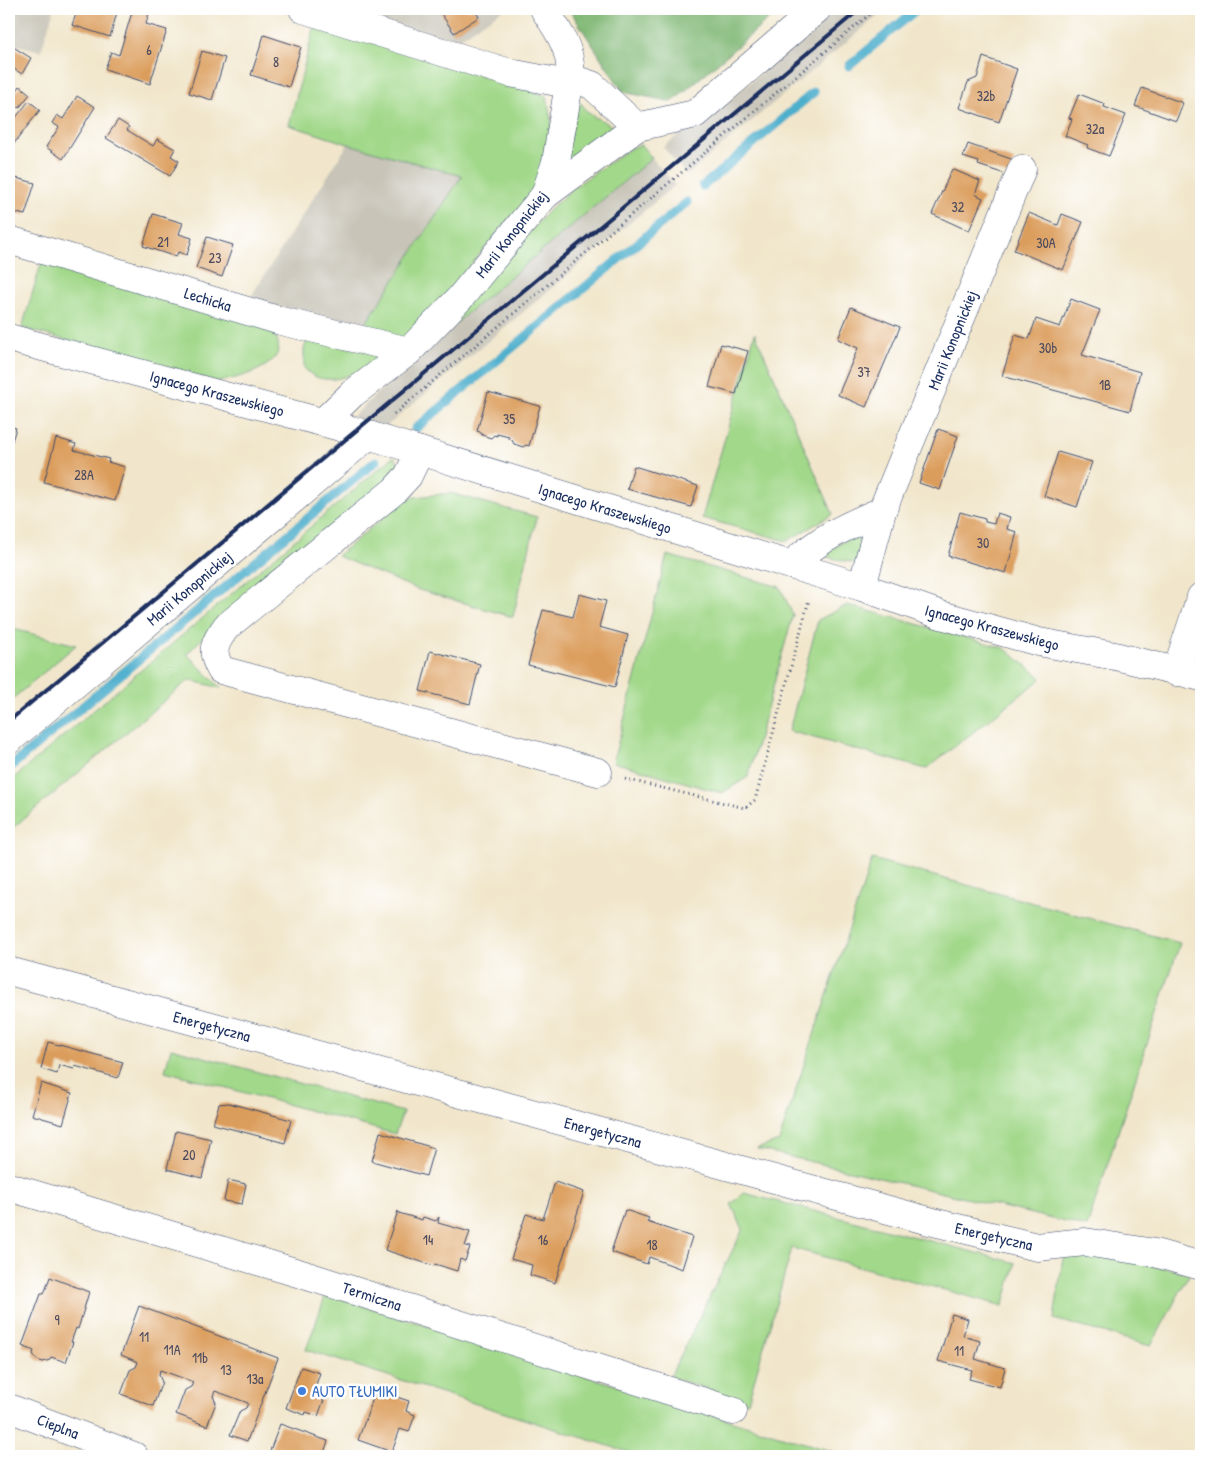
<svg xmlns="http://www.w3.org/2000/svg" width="1210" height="1465" font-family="'Patrick Hand',sans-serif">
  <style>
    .industrial { fill: #c8c4b8 }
    .green { fill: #a1d889; stroke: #5e8474 }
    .forest { fill: #80b875; stroke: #4e746a }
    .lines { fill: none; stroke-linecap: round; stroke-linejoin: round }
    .stream { stroke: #4dafcc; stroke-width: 9 }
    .building { fill: #db9d5c }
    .minor-casing { stroke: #3b4a6e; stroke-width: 29 }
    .path { stroke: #3b4a6e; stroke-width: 3; stroke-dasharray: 1 4; stroke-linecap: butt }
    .minor { stroke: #fff; stroke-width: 28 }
    .rail { stroke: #1b2f5e; stroke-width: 4 }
    .shop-dot { fill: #3f7fe0; stroke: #fff; stroke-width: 2 }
    .labels { text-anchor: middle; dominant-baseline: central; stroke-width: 5; stroke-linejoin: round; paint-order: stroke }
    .number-label { font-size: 14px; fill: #4b4a5e }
    .street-label { font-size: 16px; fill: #1b2f5e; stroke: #fff }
    .shop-label { font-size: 16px; fill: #366cbe; stroke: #fff; text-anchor: start }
  </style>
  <rect width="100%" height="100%" fill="#fff"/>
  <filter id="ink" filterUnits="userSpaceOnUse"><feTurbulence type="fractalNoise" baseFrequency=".02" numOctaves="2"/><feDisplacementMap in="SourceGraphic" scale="10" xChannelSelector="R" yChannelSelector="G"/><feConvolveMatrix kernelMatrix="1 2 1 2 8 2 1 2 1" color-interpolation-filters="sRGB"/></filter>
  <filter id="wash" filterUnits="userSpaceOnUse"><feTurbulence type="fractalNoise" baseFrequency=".0096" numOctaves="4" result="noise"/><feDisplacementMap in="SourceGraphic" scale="20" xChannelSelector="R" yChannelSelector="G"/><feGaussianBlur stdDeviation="1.12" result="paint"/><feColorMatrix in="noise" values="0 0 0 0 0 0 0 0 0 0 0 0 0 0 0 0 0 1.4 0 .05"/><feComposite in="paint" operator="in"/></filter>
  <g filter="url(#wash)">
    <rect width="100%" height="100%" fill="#f1e6cb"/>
    <g class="industrial">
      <polygon points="9,9 54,9 41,51 9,43"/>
      <polygon points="331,9 504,9 450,45"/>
      <polygon points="838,9 886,9 687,175 663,147 682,132 709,117"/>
      <polygon points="348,144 463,176 359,334 248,301"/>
      <polygon points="652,158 675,185 383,429 347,422 412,360"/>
    </g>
    <g class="green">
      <polygon points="315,24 547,96 552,125 537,183 524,203 405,341 359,334 462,176 348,144 289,125"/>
      <path d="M578,104H582C589,120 607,119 616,130L562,169Z"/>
      <polygon points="641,145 652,158 425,349 550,209 574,187 631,148"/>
      <path d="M43,257L267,325C303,362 246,376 218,382L22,328Z"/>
      <polygon points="755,333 833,514 787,541 702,518"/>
      <path d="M308,338L384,356C365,368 337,387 314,376C310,374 307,371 304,368V349Z"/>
      <polygon points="394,456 398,462 397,476 220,620 187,654 221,688 189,680 9,831 9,782"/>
      <polygon points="450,493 537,517 513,617 419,590 337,556 407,498"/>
      <polygon points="853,535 859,537 861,548 855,563 822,556"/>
      <polygon points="667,555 780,587 793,615 748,777 722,793 613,762"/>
      <polygon points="847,605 1004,648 1038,675 1041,679 926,769 789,731 818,620"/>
      <polygon points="9,628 76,645 9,702"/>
      <polygon points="872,859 1180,943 1087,1227 757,1149 779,1141"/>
      <polygon points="171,1048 403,1112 395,1134 165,1071"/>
      <polygon points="744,1193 1016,1263 1003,1306 792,1248 748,1402 670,1377 743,1229 731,1204"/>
      <polygon points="1079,1251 1190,1273 1151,1346 1054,1319 1063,1258"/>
      <polygon points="326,1294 659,1399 848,1456 630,1456 631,1453 306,1350"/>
    </g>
    <polygon class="forest" points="569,9 781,9 672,102 623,92"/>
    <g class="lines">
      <g class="stream">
        <polyline points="849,66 917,9"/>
        <polyline points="703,186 814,92"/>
        <polyline points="415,429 687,202"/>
        <polyline points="9,768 376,461"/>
      </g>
    </g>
    <g id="blocks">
      <g class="building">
        <polygon points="78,9 118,9 110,37 72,25"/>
        <polygon points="133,9 150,9 146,24 167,30 150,84 105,69 111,52 119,55"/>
        <polygon points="405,9 417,9 408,14"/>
        <polygon points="438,9 474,9 479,17 454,33"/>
        <polygon points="264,35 301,47 289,87 251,75"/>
        <polygon points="10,45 31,58 22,74 9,66"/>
        <polygon points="202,51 225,58 212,100 189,93"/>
        <polygon points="983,57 1017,69 999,122 959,108 968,82 977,78"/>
        <polygon points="20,86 30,94 19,108 9,101"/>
        <polygon points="1142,88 1183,103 1176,121 1135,106"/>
        <polygon points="1079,94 1105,104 1104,107 1126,115 1109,156 1087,148 1088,145 1065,136 1072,119 1069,118"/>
        <polygon points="77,96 95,107 63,159 46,147 59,127 52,123 57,115 63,119"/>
        <polygon points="29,101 40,110 9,150 9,126"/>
        <polygon points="118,120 129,127 127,130 153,146 157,139 175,149 171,156 179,161 170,176 106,138"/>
        <polygon points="968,144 1014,160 1008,175 978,165 979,162 963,157"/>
        <polygon points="952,169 980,181 975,194 983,198 969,231 932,214"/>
        <polygon points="16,178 35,183 25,215 9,211 9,189 12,189"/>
        <polygon points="1029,213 1058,225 1062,214 1083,222 1063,270 1014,250"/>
        <polygon points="153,214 183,223 179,234 192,238 187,255 178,252 176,257 143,246"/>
        <polygon points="207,237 233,245 222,277 196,268"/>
        <polygon points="1071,299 1100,310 1082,355 1140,372 1130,411 1002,376 1015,335 1029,339 1036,319 1060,327"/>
        <polygon points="851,307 900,327 866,407 838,395 858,348 838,339"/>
        <polygon points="721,344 748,351 736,394 709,387"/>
        <polygon points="488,392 540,406 529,446 526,445 523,447 514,444 512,440 509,439 509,437 497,434 497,436 494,435 491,438 482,435 480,432 477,431"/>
        <polygon points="9,426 16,428 9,451"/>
        <polygon points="938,429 958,436 940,490 919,483"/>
        <polygon points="56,438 76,444 74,450 109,459 108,462 125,467 115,501 44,482"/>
        <polygon points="1058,452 1092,462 1077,507 1044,496"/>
        <polygon points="634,466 698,486 691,507 627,489"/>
        <polygon points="960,512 985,519 985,522 994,524 997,513 1010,517 1007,529 1017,532 1006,573 948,556"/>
        <polygon points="579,594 606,601 599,627 628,635 615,687 528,665 543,610 573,617"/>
        <polygon points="430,651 480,664 470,704 420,691"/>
        <polygon points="48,1042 123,1062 118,1078 75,1066 74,1069 59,1065 57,1074 41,1069"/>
        <polygon points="41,1083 72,1093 63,1124 32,1115"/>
        <polygon points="229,1103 291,1120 285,1143 213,1124 219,1104"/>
        <polygon points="176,1131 211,1139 202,1178 167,1169"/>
        <polygon points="380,1132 434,1148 426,1176 372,1161"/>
        <polygon points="228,1180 246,1184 242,1204 224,1201"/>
        <polygon points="555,1182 584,1192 555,1283 530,1275 532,1265 511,1259 526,1214 543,1219"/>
        <polygon points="625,1210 649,1218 647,1222 692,1237 682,1269 649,1257 647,1264 611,1252"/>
        <polygon points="398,1211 399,1213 422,1220 423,1217 436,1221 439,1217 438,1223 470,1232 465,1246 470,1247 465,1261 460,1259 457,1271 435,1264 434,1266 385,1250"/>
        <polygon points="50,1277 89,1292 78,1329 76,1328 71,1342 73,1342 66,1362 51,1357 50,1360 43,1362 37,1360 33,1354 34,1351 22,1346 41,1294 44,1294"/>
        <polygon points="139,1306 278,1358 247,1441 230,1435 240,1411 246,1408 248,1403 232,1397 215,1391 213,1396 216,1403 207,1426 176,1414 185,1390 191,1387 193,1382 177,1376 160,1370 159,1375 162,1382 153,1406 121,1394 130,1370 136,1367 138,1362 121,1355"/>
        <polygon points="952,1314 968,1319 963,1336 980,1341 975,1359 1005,1368 1000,1387 969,1379 972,1370 938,1361"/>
        <polygon points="301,1367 320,1373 312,1396 324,1400 318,1416 306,1412 305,1415 286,1408"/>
        <polygon points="376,1390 409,1401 406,1411 415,1415 409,1432 400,1429 392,1452 358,1440"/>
        <polygon points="280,1424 328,1441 323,1456 268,1456"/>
      </g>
    </g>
  </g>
  <g filter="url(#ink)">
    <use href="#blocks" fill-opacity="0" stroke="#3b4a6e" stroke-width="1"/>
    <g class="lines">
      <defs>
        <g id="minor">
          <path d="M303,9L510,73L557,82L570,78C573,51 558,30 544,9"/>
          <polyline points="545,195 637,127"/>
          <polyline points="9,240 281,321 409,351"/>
          <polyline points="9,338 355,431 862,587 941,615 1039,642 1115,656 1201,677"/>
          <polyline points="323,422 352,394 409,351 460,298 545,195 556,162 570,78 592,85 637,127 695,114 817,9"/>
          <path d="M420,451L408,476L394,491L226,627C214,644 210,651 221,670L598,772"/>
          <path d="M791,565C818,539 848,525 882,511L1022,169"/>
          <polyline points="862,587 882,511"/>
          <polyline points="1176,672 1201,597"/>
          <polyline points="9,740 369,435"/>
          <polyline points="9,971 933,1222 1037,1247 1085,1242 1155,1253 1201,1266"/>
          <polyline points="9,1187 298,1273 733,1411"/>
          <polyline points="9,1408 134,1456"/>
        </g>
      </defs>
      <use href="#minor" class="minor-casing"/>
      <g class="path">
        <polyline points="394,414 876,9"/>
        <polyline points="625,779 745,808 755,800 809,600"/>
      </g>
      <use href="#minor" class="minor"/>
      <polyline class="rail" points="9,721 860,9"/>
    </g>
  </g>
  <circle class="shop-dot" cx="302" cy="1391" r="5"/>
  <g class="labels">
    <g class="number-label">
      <text x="149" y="49">6</text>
      <text x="276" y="61">8</text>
      <text x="986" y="95">32b</text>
      <text x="1095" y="128">32a</text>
      <text x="958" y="206">32</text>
      <text x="163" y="241">21</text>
      <text x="1046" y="242">30A</text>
      <text x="215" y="257">23</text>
      <text x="1048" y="347">30b</text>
      <text x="864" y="371">37</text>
      <text x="1105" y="384">1B</text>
      <text x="509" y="418">35</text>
      <text x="84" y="474">28A</text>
      <text x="983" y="542">30</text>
      <text x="189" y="1154">20</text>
      <text x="428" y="1239">14</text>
      <text x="543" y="1239">16</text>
      <text x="652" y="1244">18</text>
      <text x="57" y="1319">9</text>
      <text x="144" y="1336">11</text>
      <text x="172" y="1349">11A</text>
      <text x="959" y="1350">11</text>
      <text x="200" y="1357">11b</text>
      <text x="226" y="1369">13</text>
      <text x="255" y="1378">13a</text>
    </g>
    <g class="street-label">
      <text transform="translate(511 234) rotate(-52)">Marii Konopnickiej</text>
      <text transform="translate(208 299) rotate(17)">Lechicka</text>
      <text transform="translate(952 340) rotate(-68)">Marii Konopnickiej</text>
      <text transform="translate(217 393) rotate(15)">Ignacego Kraszewskiego</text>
      <text transform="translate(605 508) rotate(17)">Ignacego Kraszewskiego</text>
      <text transform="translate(189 588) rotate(-40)">Marii Konopnickiej</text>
      <text transform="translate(992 627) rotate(15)">Ignacego Kraszewskiego</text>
      <text transform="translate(212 1026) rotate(15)">Energetyczna</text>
      <text transform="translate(603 1132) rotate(15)">Energetyczna</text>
      <text transform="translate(994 1236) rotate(13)">Energetyczna</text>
      <text transform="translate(372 1296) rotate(18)">Termiczna</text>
      <text transform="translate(58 1426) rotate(21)">Cieplna</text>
    </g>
    <g class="shop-label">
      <text x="312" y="1391">AUTO TŁUMIKI</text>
    </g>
  </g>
  <rect width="1210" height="1465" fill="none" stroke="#fff" stroke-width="30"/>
</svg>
